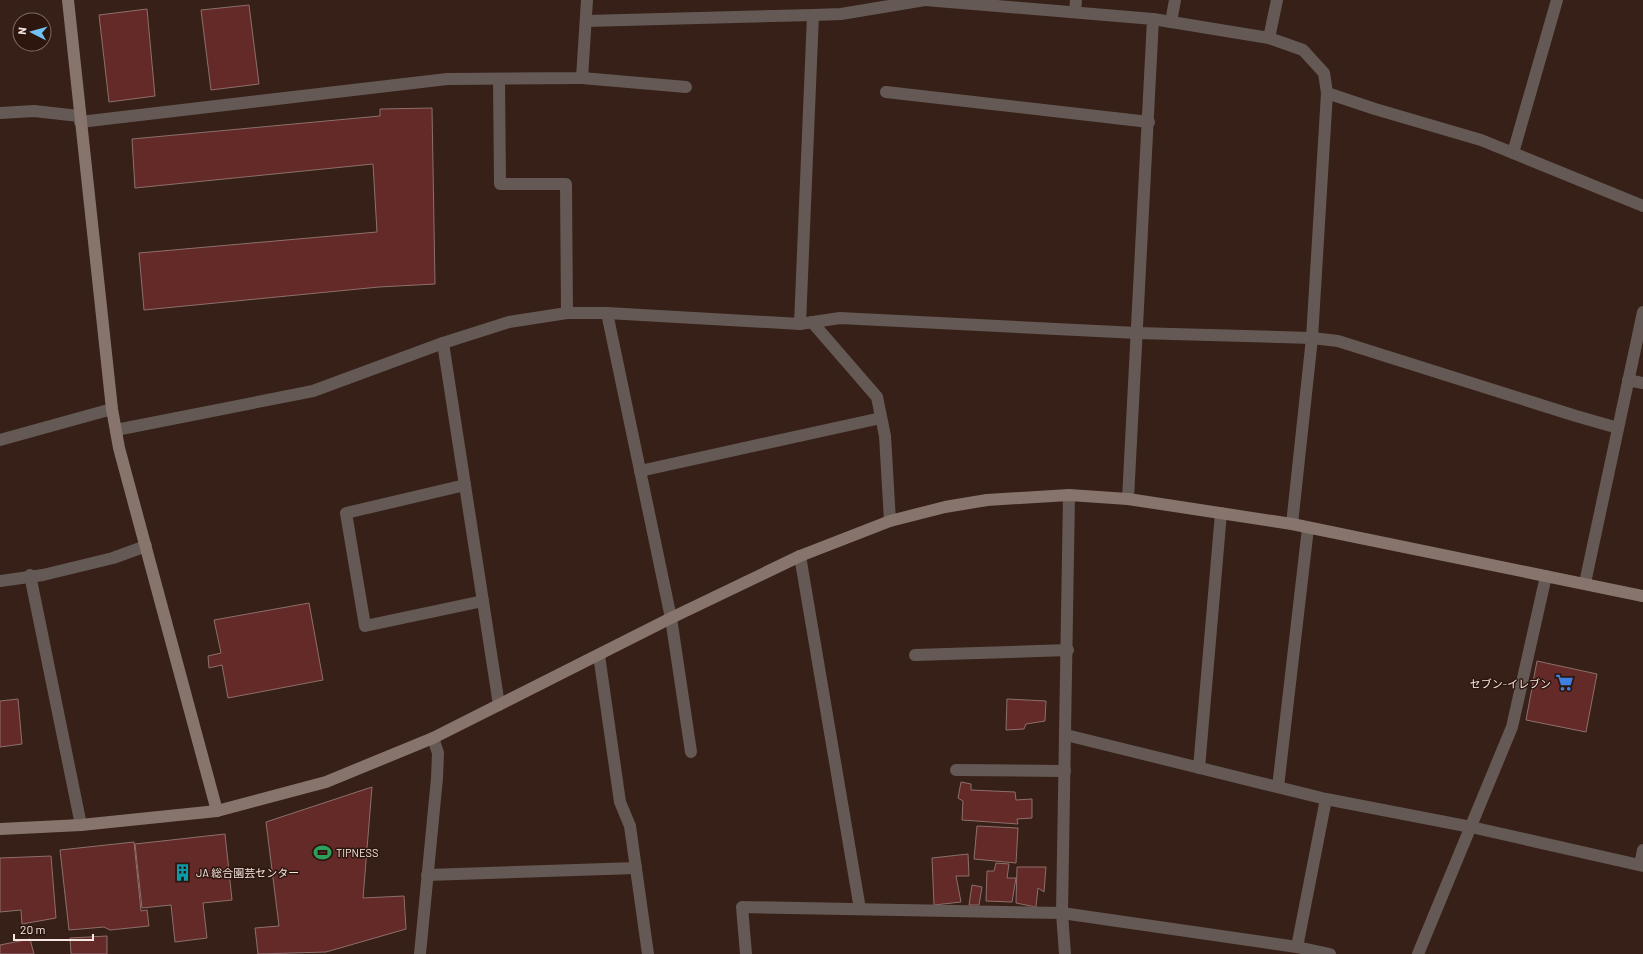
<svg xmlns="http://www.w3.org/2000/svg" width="1643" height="954" font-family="Barlow,'Noto Sans JP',sans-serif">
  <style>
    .building { fill: #642a28; stroke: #8d6f6c }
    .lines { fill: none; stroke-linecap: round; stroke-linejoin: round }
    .lane { stroke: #645954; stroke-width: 12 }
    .street { stroke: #645954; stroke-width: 12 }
    .secondary { stroke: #87746d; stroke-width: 12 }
    .labels { text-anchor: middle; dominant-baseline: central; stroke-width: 3; stroke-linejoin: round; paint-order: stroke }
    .poi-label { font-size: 11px; fill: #f7e7e2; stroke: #2c160e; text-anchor: start }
  </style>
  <rect width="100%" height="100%" fill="#362018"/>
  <g class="building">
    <polygon points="249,5 259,84 211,90 201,10"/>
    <polygon points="147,9 155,96 109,102 99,15"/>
    <polygon points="432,108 435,284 379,287 144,310 139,253 377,232 373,164 135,188 132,139 380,116 380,109"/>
    <polygon points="309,603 323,680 228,698 222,665 209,668 208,656 221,653 214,620"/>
    <polygon points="1537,661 1597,674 1586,732 1526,720"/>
    <polygon points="18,699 22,744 0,747 0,701"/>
    <polygon points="1007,699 1046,701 1045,721 1026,724 1024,729 1006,730"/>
    <polygon points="961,782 971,784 971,790 1015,792 1016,800 1032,799 1032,818 1017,819 1018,824 962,820 963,801 958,798"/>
    <polygon points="372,787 363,898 404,896 406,929 326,952 258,954 255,928 279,926 266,822"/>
    <polygon points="977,826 1018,828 1016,863 974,859"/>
    <polygon points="225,834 232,900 203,903 207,938 175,942 171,905 142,908 135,844"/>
    <polygon points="134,842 141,911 147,910 149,926 110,930 104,927 69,930 60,850"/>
    <polygon points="968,854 969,876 956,876 961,902 934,905 932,858"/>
    <polygon points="51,856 56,918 22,924 21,910 0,912 0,858"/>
    <polygon points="996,863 1009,864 1007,878 1016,878 1012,902 986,901 987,871 994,871"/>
    <polygon points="1017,867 1046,867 1044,892 1038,888 1036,907 1016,903"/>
    <polygon points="972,885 982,887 979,905 969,905"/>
    <polygon points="107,936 107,954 71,954 70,938"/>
    <polygon points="30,939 34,954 0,954 0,945"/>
  </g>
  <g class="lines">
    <g class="lane">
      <polyline points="1075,12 1076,0"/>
      <polyline points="1171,22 1175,0"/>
      <polyline points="582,78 686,87"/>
      <polyline points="499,79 500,184 566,184 567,313"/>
      <polyline points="886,92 1149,122"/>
      <polyline points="640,471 881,418"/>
      <polyline points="465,485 346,513 365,626 483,601"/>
      <polyline points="1292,524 1312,338"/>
      <polyline points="671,618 691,752"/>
      <polyline points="915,655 1068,650"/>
      <polyline points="1199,768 1221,513"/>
      <polyline points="956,770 1065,771"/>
      <polyline points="1278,787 1308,528"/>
      <polyline points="1640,865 1643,850"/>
      <polyline points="427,875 636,868"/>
      <polyline points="1297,947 1326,799"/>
    </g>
    <g class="street">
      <polyline points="925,0 1153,19 1128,499"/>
      <polyline points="1277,0 1269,38 1303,50 1324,73 1327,93 1312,338"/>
      <polyline points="1153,19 1269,38"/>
      <polyline points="586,21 813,15 841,14 925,0"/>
      <polyline points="1327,93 1375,109 1481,140 1643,206"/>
      <polyline points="0,113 34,111 79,116"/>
      <polyline points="80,122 447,79 582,78 587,0"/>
      <polyline points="1513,153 1557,0"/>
      <polyline points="607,313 671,618"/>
      <polyline points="812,322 877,397 885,436 890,521"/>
      <polyline points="800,324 813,15"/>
      <polyline points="443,343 499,705"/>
      <polyline points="1628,380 1643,383"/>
      <polyline points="116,430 313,391 443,343 509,322 567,313 607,313 800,324 840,318 1137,333 1312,338 1338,341 1576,416 1618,428"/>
      <polyline points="0,440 112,409"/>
      <polyline points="800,556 860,909"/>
      <polyline points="30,575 81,825"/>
      <polyline points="0,581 43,575 113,558 146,546"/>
      <polyline points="1585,583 1643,312"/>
      <polyline points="599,655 620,802 630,826 648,954"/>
      <polyline points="1066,735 1326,799 1471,827 1643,866"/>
      <polyline points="420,954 437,778 438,753 433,738"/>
      <polyline points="746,954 742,907 1062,913 1297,947 1330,954"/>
      <polyline points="1065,954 1062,913 1069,495"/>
      <polyline points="1418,954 1512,727 1546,576"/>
    </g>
    <g class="secondary">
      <polyline points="68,0 112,409 119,448 217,811"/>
      <polyline points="0,829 81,825 217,811 326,782 433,738 671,618 800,556 890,521 945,507 987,500 1069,495 1128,499 1292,524 1643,596"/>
    </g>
  </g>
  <defs>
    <symbol id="supermarket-bare" viewBox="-9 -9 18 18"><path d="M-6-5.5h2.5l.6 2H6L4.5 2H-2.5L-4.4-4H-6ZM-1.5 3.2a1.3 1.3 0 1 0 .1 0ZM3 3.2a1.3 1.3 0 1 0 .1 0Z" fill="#3f7fe0" stroke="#2c160e" stroke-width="2.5" paint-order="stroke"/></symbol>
    <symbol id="stadium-bare" viewBox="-9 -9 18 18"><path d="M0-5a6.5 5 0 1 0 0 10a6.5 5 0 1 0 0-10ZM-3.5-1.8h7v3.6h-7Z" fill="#2e9e5b" stroke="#2c160e" stroke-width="2.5" paint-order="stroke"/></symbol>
    <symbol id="building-bare" viewBox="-9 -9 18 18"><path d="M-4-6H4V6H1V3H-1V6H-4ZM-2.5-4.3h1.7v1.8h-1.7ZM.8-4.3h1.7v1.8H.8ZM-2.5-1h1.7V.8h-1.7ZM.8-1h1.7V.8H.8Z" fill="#0f9aa8" stroke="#2c160e" stroke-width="2.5" paint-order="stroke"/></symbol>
  </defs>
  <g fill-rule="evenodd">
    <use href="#supermarket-bare" x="1552" y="670" width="25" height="25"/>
    <use href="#stadium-bare" x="310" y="840" width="25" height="25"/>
    <use href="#building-bare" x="170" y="860" width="25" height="25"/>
  </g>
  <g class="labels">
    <g class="poi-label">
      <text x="1551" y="683" text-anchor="end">セブン-イレブン</text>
      <text x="336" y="852">TIPNESS</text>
      <text x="196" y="872">JA 総合園芸センター</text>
    </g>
  </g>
  <g transform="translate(32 32) rotate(276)"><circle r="19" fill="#2c160e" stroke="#7d6a63"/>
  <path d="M0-3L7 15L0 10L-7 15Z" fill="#72c1f5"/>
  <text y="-6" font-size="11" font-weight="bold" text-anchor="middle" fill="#f7e7e2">N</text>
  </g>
  <path d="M14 934v6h79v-6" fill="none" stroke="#f7e7e2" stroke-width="2"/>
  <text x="20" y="934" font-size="12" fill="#f7e7e2" stroke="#2c160e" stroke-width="3" paint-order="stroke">20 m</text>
</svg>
